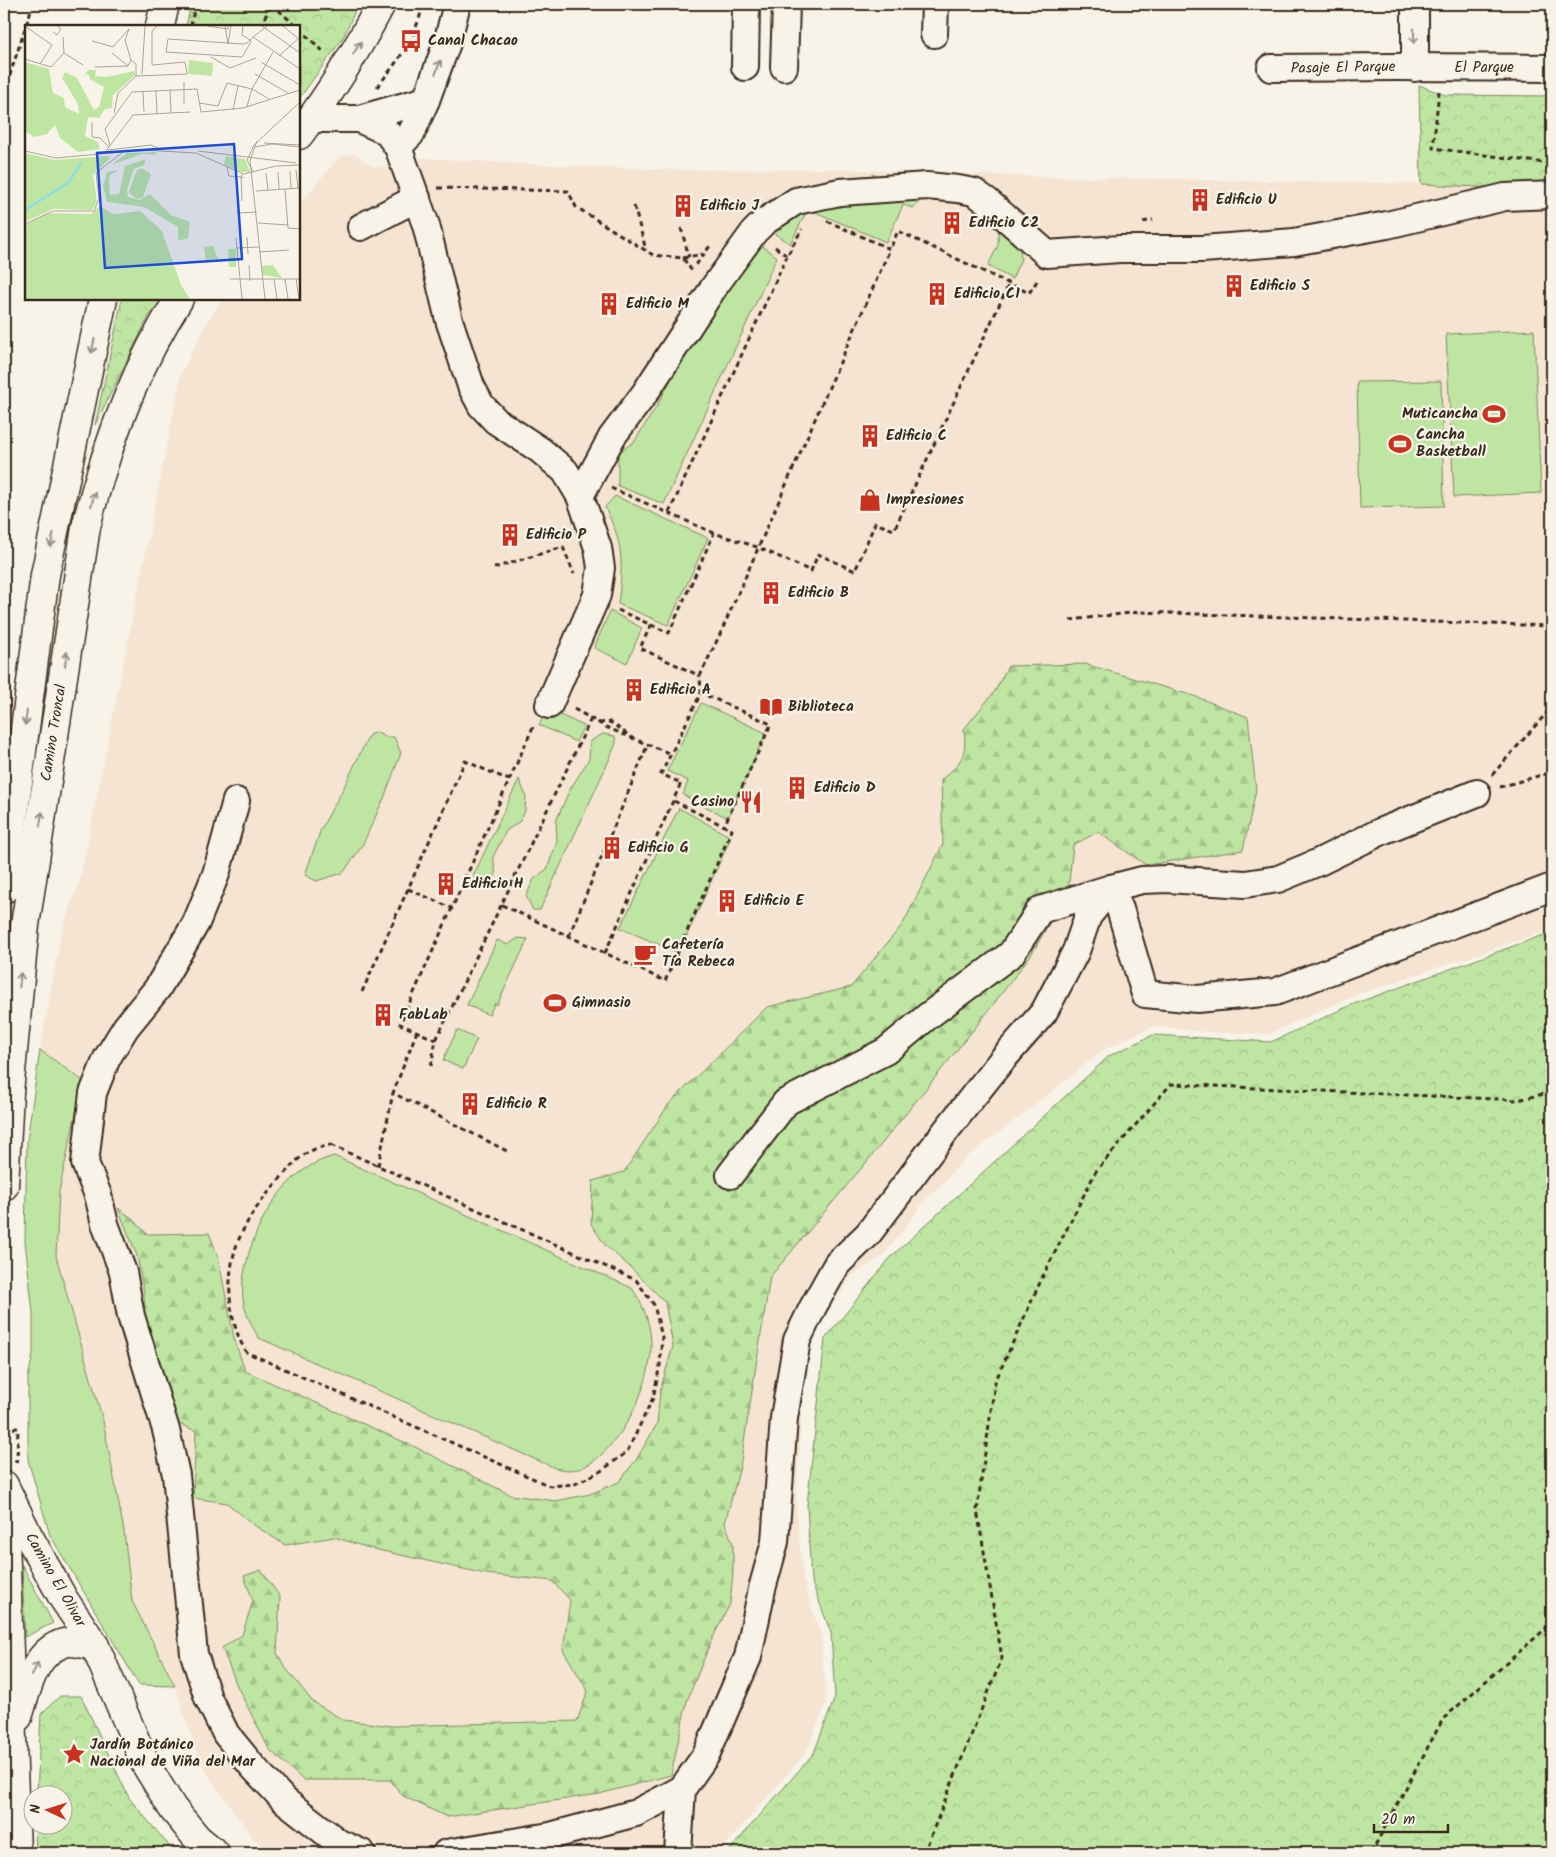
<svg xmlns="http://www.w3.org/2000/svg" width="1556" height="1857" font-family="Kalam,sans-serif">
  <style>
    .built { fill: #f4e4d1 }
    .grass { fill: #bee6a2; stroke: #7c8860 }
    .forest { fill: url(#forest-firs); stroke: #7c8860 }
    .park { fill: url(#park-crowns); stroke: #7c8860 }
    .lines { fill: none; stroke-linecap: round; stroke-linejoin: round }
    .minor-casing { stroke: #3b2a1e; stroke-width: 30 }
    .major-casing { stroke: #3b2a1e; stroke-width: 31 }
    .path { stroke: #3b2a1e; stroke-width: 3; stroke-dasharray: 5 4; stroke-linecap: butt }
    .minor { stroke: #f7f3e8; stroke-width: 26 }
    .major { stroke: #f7f3e8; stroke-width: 28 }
    .oneway { stroke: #998e83 }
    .labels { text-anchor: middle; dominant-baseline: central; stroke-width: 4.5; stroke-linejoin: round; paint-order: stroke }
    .poi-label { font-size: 15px; font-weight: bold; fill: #3b2a1e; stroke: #f7f3e8; text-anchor: start }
    .street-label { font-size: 15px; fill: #3b2a1e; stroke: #f7f3e8 }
    .inset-river { fill: none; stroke: #8cdde6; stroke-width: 2.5 }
    .inset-road { fill: none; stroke: #aca397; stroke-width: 1 }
    .view { fill: #1d4ed8; fill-opacity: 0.15; stroke: #1d4ed8; stroke-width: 2.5 }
    .inset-edge { fill: none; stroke: #3b2a1e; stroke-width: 2.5 }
  </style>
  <defs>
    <pattern id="forest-firs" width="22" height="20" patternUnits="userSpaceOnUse" patternTransform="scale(1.25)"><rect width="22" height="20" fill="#bee6a2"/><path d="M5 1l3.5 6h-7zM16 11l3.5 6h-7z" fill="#a4c58b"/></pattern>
    <pattern id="park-crowns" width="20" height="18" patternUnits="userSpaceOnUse" patternTransform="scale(1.25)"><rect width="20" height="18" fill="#bee6a2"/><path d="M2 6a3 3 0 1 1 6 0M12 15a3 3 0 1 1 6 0" fill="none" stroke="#a4c58b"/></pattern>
  </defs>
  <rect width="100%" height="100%" fill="#f7f3e8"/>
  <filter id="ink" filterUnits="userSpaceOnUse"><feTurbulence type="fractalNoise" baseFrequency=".02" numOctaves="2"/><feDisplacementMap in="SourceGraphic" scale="10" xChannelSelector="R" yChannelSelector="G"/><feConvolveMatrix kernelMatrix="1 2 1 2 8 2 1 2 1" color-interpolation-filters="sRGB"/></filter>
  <g filter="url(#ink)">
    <polygon class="built" points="355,154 373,167 420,166 420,158 423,158 584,167 687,170 833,169 1050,177 1421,184 1552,191 1552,929 1356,995 1268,1034 1206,1032 1154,1026 1105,1049 1022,1115 969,1155 924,1202 883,1256 853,1275 827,1313 811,1342 803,1383 796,1501 803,1580 821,1636 826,1702 806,1753 718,1853 668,1853 665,1852 625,1853 274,1853 253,1838 210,1778 196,1750 175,1686 132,1601 124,1531 103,1421 56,1256 59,1191 83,1081 40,1050 62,930 80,881 181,374 208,321 222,299 299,299 299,203 309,193 340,156"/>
    <g class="grass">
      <polygon points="934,184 971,189 987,197 1004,213 1018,233 1021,259 1012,279 988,266 998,245 999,217 987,203 974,194 941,188 926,195 913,208 903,205 886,242 808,209 790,244 766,228 801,201 832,190 859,186"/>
      <polygon points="755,241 777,257 664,504 618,486 618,453 634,442 657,406 689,345"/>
      <polygon points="1534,330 1541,493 1454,497 1446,334"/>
      <polygon points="1441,381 1444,506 1360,508 1357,382"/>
      <path d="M615,496L708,538L668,625L618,604C621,581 624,556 616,533C613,524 609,516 605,507Z"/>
      <polygon points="610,611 642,628 627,663 594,648"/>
      <polygon points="701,703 766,733 728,818 683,795 688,781 667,771"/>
      <polygon points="547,709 584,726 576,742 539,725"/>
      <polygon points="376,732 385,737 394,737 401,753 384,798 362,846 343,873 316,881 305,875 321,829 343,789 369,735"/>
      <polygon points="603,734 615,736 616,743 610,758 540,910 533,910 526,896 534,879 547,869 557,842 556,821 569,791 589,759 590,741"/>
      <path d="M519,779L526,796L525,811L520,821L506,831L493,857L496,875C489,884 481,892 469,885Z"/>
      <polygon points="679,808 731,837 679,953 620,928"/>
      <polygon points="518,938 528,939 497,1005 495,1003 489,1015 467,1005 497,940 508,945"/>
      <polygon points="457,1030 477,1039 463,1069 443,1060"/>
      <polygon points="40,1050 83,1081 59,1191 56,1256 103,1421 124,1531 132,1601 175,1686 139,1685 50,1535 28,1460 28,1378 33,1354 33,1313 25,1241 27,1141"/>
      <path d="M334,1156L632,1288C643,1305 650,1321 651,1342C653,1383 621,1450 582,1468C573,1471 563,1470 555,1468L259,1338C251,1325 245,1313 243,1299C241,1284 245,1267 249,1253C262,1211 289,1168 334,1156Z"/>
      <polygon points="22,1565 53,1623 25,1637"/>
    </g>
    <path class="forest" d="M1085,664L1194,696L1248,717L1256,790L1243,850L1146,865L1098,832L1073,845L1068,891L1031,955L982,1019L880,1146L770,1277L740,1467L725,1523L733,1544V1573L730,1604L711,1641L687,1701L671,1775L599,1794L447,1817L403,1796L390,1780H303L269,1749L238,1688L222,1648L242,1635L253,1601L244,1576L261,1570L280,1597L277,1653L285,1667L312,1701L343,1720L392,1726L577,1721L588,1691L563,1650L570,1600L552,1581L486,1574L369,1548L334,1537L285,1545L254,1525L227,1503L193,1498L196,1431L177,1423L151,1353L145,1316L144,1293L137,1256L118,1208L133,1219L147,1234L209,1233L218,1256L234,1338L245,1371L413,1446L511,1495L556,1501L590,1494L619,1482L636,1460L657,1424L660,1391L673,1346L665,1302L630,1267L605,1245L591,1224L593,1181L624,1172L669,1104L767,1007L851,987L903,924L943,844L941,780C962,762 967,757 964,729L995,691L1008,666Z"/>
    <g class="park">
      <polygon points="191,4 358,4 343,38 299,99 299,26 186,26"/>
      <polygon points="1419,85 1445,95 1552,96 1552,191 1421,184"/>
      <polygon points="122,299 162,299 149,316 95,425"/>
      <polygon points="1552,932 1552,1853 727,1853 814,1753 835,1697 831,1633 811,1580 807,1505 825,1339 891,1257 1109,1056 1153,1035 1271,1042 1351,1005"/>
      <polygon points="60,1696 81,1696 129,1798 175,1853 36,1853 35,1825 62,1824 62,1794 37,1794 41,1714"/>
    </g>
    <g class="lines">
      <defs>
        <g id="minor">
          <polyline points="1415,4 1415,68"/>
          <polyline points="934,34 935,4"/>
          <polyline points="745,67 746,4"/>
          <polyline points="784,67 786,4"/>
          <polyline points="1271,68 1395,67 1552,68"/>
          <polyline points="311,119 359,119 426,100 447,43 457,4"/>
          <polyline points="359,119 386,131 398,147 426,225 449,320 471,386 481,405 496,421 540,450 565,471 580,496 598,548 601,568 597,595 549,705"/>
          <polyline points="398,147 411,134 426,100"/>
          <polyline points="361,227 417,198"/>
          <polyline points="580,496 612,437 645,393 714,287 754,232 764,222 796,201 840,192 927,186 958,189 974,192 987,201 1047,254 1120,249 1202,249 1294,242 1387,225 1505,197 1552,195"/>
          <polyline points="236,801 216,874 196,923 157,989 126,1027 107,1058 93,1093 85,1163 98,1195 105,1224 123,1272 131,1316 166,1430 176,1475 194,1654 208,1698 226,1734 253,1767 284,1800 339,1843 362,1853"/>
          <polyline points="730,1175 786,1102 886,1051 928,1016 1011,954 1040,910 1111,888 1120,909 1145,994 1197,999 1275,992 1552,887"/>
          <polyline points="446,1853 550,1836 636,1813 682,1789"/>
          <polyline points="678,1853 682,1789 706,1755 748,1657 762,1589 775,1542 784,1418 797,1340 813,1307 837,1264 868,1234 948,1128 1002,1060 1044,1012 1076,951 1088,916 1111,888 1142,880 1167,879 1245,884 1278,879 1319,862 1382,831 1477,793"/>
        </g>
        <g id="major">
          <polyline points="160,26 165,4"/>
          <path d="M299,135C330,94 357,50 381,4"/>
          <polyline points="4,889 45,575 103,299"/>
          <path d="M4,1186L9,1093L25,925L86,527C106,446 134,369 179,299"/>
          <polyline points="4,1485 28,1535 63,1598 95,1646 146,1765 173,1809 197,1838 215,1853"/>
          <polyline points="4,1509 16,1853"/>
          <path d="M18,1717C27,1690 33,1652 64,1643C72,1640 87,1645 95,1646"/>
        </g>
      </defs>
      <use href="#minor" class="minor-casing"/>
      <use href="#major" class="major-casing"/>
      <g class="path">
        <polyline points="272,4 296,26"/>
        <polyline points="191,26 195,4"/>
        <polyline points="260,26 272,4"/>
        <polyline points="299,29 324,52"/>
        <path d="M377,87C398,61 416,38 423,4"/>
        <polyline points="1439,91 1433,148 1545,163 1552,163"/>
        <polyline points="4,93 33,4"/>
        <polyline points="438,188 568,191 576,207 653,255 683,258 692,271"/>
        <polyline points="634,206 646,250"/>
        <polyline points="827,221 890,249 898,231 1029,293 1039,278"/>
        <polyline points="1143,222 1153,220"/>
        <polyline points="681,228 689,257"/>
        <polyline points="775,247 787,256 802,229"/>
        <polyline points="683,258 702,254"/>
        <polyline points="696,265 710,246"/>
        <polyline points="611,488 714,533 757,547 811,571 818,554 855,571 875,523 894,530 1009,284"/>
        <polyline points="669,513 787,256"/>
        <polyline points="494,568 563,547 574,574"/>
        <polyline points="618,610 669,633 714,533"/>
        <polyline points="1070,620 1139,612 1552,626"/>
        <polyline points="651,625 640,648 700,676"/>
        <polyline points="574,709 608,728 671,754"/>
        <polyline points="599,723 610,722 627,734"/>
        <polyline points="1492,775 1552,707"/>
        <polyline points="1500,787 1552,772"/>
        <polyline points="674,801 724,826"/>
        <polyline points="408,889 452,908"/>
        <polyline points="502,905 665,981 732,830 724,826 771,724 701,693"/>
        <polyline points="569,936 648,744"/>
        <polyline points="605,953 681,783 661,774 701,693 700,676 722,630 890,249"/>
        <polyline points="362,992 465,761 509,780"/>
        <polyline points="417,1031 393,1093 509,1152"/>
        <polyline points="436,1040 400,1024 534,725"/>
        <polyline points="431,1066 436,1040 591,719"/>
        <path d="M331,1145L636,1280L654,1305L662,1337L660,1365L653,1398L627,1452L601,1471L575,1484L550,1486L246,1352C228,1321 225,1279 237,1244C246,1220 262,1199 279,1180C296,1161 304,1149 331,1145Z"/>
        <polyline points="378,1166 393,1093"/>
        <polyline points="4,1429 18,1428 17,1461 14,1461"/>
        <polyline points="924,1853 1002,1658 977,1510 995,1382 1042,1278 1096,1171 1171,1084 1518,1100 1552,1092"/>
        <polyline points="1371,1853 1443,1719 1552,1623"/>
      </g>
      <use href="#minor" class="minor"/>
      <use href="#major" class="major"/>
    </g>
    <defs><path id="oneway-shaft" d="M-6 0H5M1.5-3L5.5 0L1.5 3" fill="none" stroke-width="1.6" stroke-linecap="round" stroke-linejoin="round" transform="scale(1.25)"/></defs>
    <g class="oneway">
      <use href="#oneway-shaft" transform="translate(1414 36) rotate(91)"/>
      <use href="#oneway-shaft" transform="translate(357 48) rotate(-58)"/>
      <use href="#oneway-shaft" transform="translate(438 67) rotate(-70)"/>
      <use href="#oneway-shaft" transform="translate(93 346) rotate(102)"/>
      <use href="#oneway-shaft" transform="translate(93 499) rotate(-76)"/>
      <use href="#oneway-shaft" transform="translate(52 540) rotate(102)"/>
      <use href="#oneway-shaft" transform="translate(66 659) rotate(-81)"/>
      <use href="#oneway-shaft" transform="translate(26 718) rotate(98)"/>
      <use href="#oneway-shaft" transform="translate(41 819) rotate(-81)"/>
      <use href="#oneway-shaft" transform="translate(20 980) rotate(-85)"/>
      <use href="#oneway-shaft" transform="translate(35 1669) rotate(-66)"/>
    </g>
  </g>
  <defs>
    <symbol id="bus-bare" viewBox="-9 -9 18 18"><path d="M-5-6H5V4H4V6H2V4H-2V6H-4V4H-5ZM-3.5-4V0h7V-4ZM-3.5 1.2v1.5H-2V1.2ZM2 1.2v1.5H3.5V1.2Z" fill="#c8321e" stroke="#f7f3e8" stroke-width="2.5" paint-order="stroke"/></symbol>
    <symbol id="building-bare" viewBox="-9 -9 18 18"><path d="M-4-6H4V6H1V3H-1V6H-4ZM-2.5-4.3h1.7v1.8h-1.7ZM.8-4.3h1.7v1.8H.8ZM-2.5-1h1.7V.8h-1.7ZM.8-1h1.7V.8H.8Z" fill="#c8321e" stroke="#f7f3e8" stroke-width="2.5" paint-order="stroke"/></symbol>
    <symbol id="stadium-bare" viewBox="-9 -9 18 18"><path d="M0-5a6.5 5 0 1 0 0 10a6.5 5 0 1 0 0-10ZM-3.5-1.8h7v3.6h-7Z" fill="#c8321e" stroke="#f7f3e8" stroke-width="2.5" paint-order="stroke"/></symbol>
    <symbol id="shop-bare" viewBox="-9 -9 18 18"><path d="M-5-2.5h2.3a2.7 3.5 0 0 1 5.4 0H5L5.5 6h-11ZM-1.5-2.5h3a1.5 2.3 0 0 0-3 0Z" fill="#c8321e" stroke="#f7f3e8" stroke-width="2.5" paint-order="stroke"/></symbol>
    <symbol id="library-bare" viewBox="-9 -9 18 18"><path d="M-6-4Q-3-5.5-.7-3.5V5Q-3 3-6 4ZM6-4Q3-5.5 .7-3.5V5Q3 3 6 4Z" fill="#c8321e" stroke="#f7f3e8" stroke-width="2.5" paint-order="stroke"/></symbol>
    <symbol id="restaurant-bare" viewBox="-9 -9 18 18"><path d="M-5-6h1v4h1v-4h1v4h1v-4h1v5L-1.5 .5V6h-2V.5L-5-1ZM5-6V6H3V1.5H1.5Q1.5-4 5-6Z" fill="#c8321e" stroke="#f7f3e8" stroke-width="2.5" paint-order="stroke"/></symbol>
    <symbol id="cafe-bare" viewBox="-9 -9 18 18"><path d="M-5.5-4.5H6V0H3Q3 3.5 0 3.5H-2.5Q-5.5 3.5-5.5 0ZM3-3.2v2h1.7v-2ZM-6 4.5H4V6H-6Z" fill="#c8321e" stroke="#f7f3e8" stroke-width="2.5" paint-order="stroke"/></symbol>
    <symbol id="sight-bare" viewBox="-9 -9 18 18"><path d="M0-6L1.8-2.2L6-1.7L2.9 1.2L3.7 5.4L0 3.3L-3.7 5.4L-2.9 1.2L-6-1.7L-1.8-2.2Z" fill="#c8321e" stroke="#f7f3e8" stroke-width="2.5" paint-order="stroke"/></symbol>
  </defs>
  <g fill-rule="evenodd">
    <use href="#bus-bare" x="395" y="25" width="32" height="32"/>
    <use href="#building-bare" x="1184" y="184" width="32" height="32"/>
    <use href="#building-bare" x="667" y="190" width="32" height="32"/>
    <use href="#building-bare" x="936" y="207" width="32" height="32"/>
    <use href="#building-bare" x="1218" y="270" width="32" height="32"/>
    <use href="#building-bare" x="921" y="278" width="32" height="32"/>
    <use href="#building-bare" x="593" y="288" width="32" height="32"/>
    <use href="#stadium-bare" x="1478" y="398" width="32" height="32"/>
    <use href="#building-bare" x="854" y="420" width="32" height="32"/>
    <use href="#stadium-bare" x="1384" y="428" width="32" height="32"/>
    <use href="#shop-bare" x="854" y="484" width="32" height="32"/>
    <use href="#building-bare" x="494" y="519" width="32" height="32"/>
    <use href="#building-bare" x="755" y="577" width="32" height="32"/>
    <use href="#building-bare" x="618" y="674" width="32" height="32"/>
    <use href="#library-bare" x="755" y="691" width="32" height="32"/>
    <use href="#building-bare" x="781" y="772" width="32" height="32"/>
    <use href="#restaurant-bare" x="735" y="786" width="32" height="32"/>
    <use href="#building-bare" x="596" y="832" width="32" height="32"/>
    <use href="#building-bare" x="430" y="868" width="32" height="32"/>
    <use href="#building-bare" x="711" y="885" width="32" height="32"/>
    <use href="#cafe-bare" x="629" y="938" width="32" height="32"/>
    <use href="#stadium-bare" x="539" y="987" width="32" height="32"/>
    <use href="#building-bare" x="367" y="999" width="32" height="32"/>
    <use href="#building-bare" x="454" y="1088" width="32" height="32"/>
    <use href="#sight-bare" x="58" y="1738" width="32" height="32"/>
  </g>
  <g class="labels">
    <g class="poi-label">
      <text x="428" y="41">Canal Chacao</text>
      <text x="1216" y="200">Edificio U</text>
      <text x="700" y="206">Edificio J</text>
      <text x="969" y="223">Edificio C2</text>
      <text x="1250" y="286">Edificio S</text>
      <text x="954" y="294">Edificio C1</text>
      <text x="626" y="304">Edificio M</text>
      <text x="1478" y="414" text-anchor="end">Muticancha</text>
      <text x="1416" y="435">Cancha<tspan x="1416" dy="17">Basketball</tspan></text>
      <text x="886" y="436">Edificio C</text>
      <text x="886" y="500">Impresiones</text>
      <text x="526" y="535">Edificio P</text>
      <text x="788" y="593">Edificio B</text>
      <text x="650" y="690">Edificio A</text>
      <text x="788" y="707">Biblioteca</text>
      <text x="814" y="788">Edificio D</text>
      <text x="734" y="802" text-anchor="end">Casino</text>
      <text x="628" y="848">Edificio G</text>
      <text x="462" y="884">Edificio H</text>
      <text x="744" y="901">Edificio E</text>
      <text x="662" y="945">Cafetería<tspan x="662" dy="17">Tía Rebeca</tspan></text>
      <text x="572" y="1003">Gimnasio</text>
      <text x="399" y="1015">FabLab</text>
      <text x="486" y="1104">Edificio R</text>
      <text x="90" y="1745">Jardín Botánico<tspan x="90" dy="17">Nacional de Viña del Mar</tspan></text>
    </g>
    <g class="street-label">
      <text transform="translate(1343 68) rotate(-1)">Pasaje El Parque</text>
      <text x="1484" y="68">El Parque</text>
      <text transform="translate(54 733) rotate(-81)">Camino Troncal</text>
      <text transform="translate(55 1580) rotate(60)">Camino El Olivar</text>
    </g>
  </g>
  <g transform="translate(25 25)">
    <rect width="275" height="275" fill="#f7f3e8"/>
    <path d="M164,35L188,38L187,51L163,49ZM132,127L130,130L117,129L86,140L102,128ZM117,143L126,149L118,172L111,174L104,167L112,145ZM188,221L193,234L181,235L179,222Z" fill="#bee6a2"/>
    <path d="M0,37L24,44L28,68L39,73L40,82L54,89L53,79L37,53L40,47L52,53L69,85L74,82L79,62L66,55L63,49L59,51L63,45H71L70,51L82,52L109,46L110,50L88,70L87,83L80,84L74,93L63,92L60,111L73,117L75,124L53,127L35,113L30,100L22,109L9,112L0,106ZM121,134L119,140L109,144L102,164L103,172L114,175L125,169L146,190L165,197L163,214L153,215V202L119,182L82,177L78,161L82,147L94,145L85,150L84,156L85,170L94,169L100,141Z" fill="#bee6a2"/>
    <path d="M0,128L30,135L83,131L85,133L68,150L72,177L67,185L28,184L0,197ZM201,131L220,134L225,147H216L199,139ZM75,181L88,189L115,186L137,206L156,260L165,274H0V200L22,188L66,189ZM211,224V242H204L203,224ZM248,240L257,253L238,250L236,241Z" fill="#bee6a2"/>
    <path class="inset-river" d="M0,185L43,158L56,138"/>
    <path class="inset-road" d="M0,1L27,20L15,39M182,1L203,4V1M200,1L203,19M218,1L217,10L225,15L226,17L217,32L141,27L143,14L218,19L222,18L228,12L242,1M237,1L275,28M258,1L275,15M28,7L32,10L36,4L32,1M38,12L39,28M228,12L275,44M67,16L88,22L104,4L100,15L106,35L103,41M203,19L206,1M87,28L103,41M254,31L275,12M186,32L205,43L231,33M0,34L26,42L39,28L58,40M106,35L111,39V51M236,37L275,60M70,42L103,41M117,49L120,1M230,49L263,68M145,65L146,88M118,66L119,87M131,66L132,88M174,78L193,81L202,58L227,64L244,74M159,79V57M222,81L227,64L248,27M208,85L213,61M89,88L93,68L111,51L162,49L160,37L127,40V6L132,1M67,97V112L75,113L84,122M232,116L225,135L240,274M239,118L275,120M85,120L80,104L107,67L172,64L176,87L218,83L275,65M230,122L247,119L275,122M83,125L126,120L133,123M0,126L31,133L118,125L171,128L219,149L251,141L275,140M81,126L108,90L165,87M173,126L271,138M202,142L204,151L216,152L217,149M271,145L273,163M265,146L266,164M228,147L222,135L229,120L275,77M253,147L254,164M241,148L243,165M260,164L263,203L275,204M231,166L275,163M217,176L216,152L219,153M212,188L232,187M233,198L263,200M0,199L28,186H69L74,174L71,148L98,127M222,212L223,229M211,213L217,274M212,223L234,222M234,227L264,225M224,240L225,256M205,254H275M249,254L252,274M260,254L263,274M271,254L274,274"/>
    <path class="view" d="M209,119L217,234L80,243L72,128Z"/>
    <rect width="275" height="275" class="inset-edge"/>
  </g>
  <rect width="1556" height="1857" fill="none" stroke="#f7f3e8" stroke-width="20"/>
  <rect x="10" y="10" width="1536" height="1837" fill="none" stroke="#3b2a1e" stroke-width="2" filter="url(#ink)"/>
  <g transform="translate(48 1810) rotate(274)"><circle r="24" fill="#f7f3e8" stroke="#aca397"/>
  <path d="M0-4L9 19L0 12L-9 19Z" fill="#c8321e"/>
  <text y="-8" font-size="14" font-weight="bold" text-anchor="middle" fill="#3b2a1e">N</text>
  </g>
  <path d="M1374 1824v8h74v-8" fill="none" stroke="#3b2a1e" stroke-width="2.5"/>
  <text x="1381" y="1824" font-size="15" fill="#3b2a1e" stroke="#f7f3e8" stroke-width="4" paint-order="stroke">20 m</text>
</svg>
